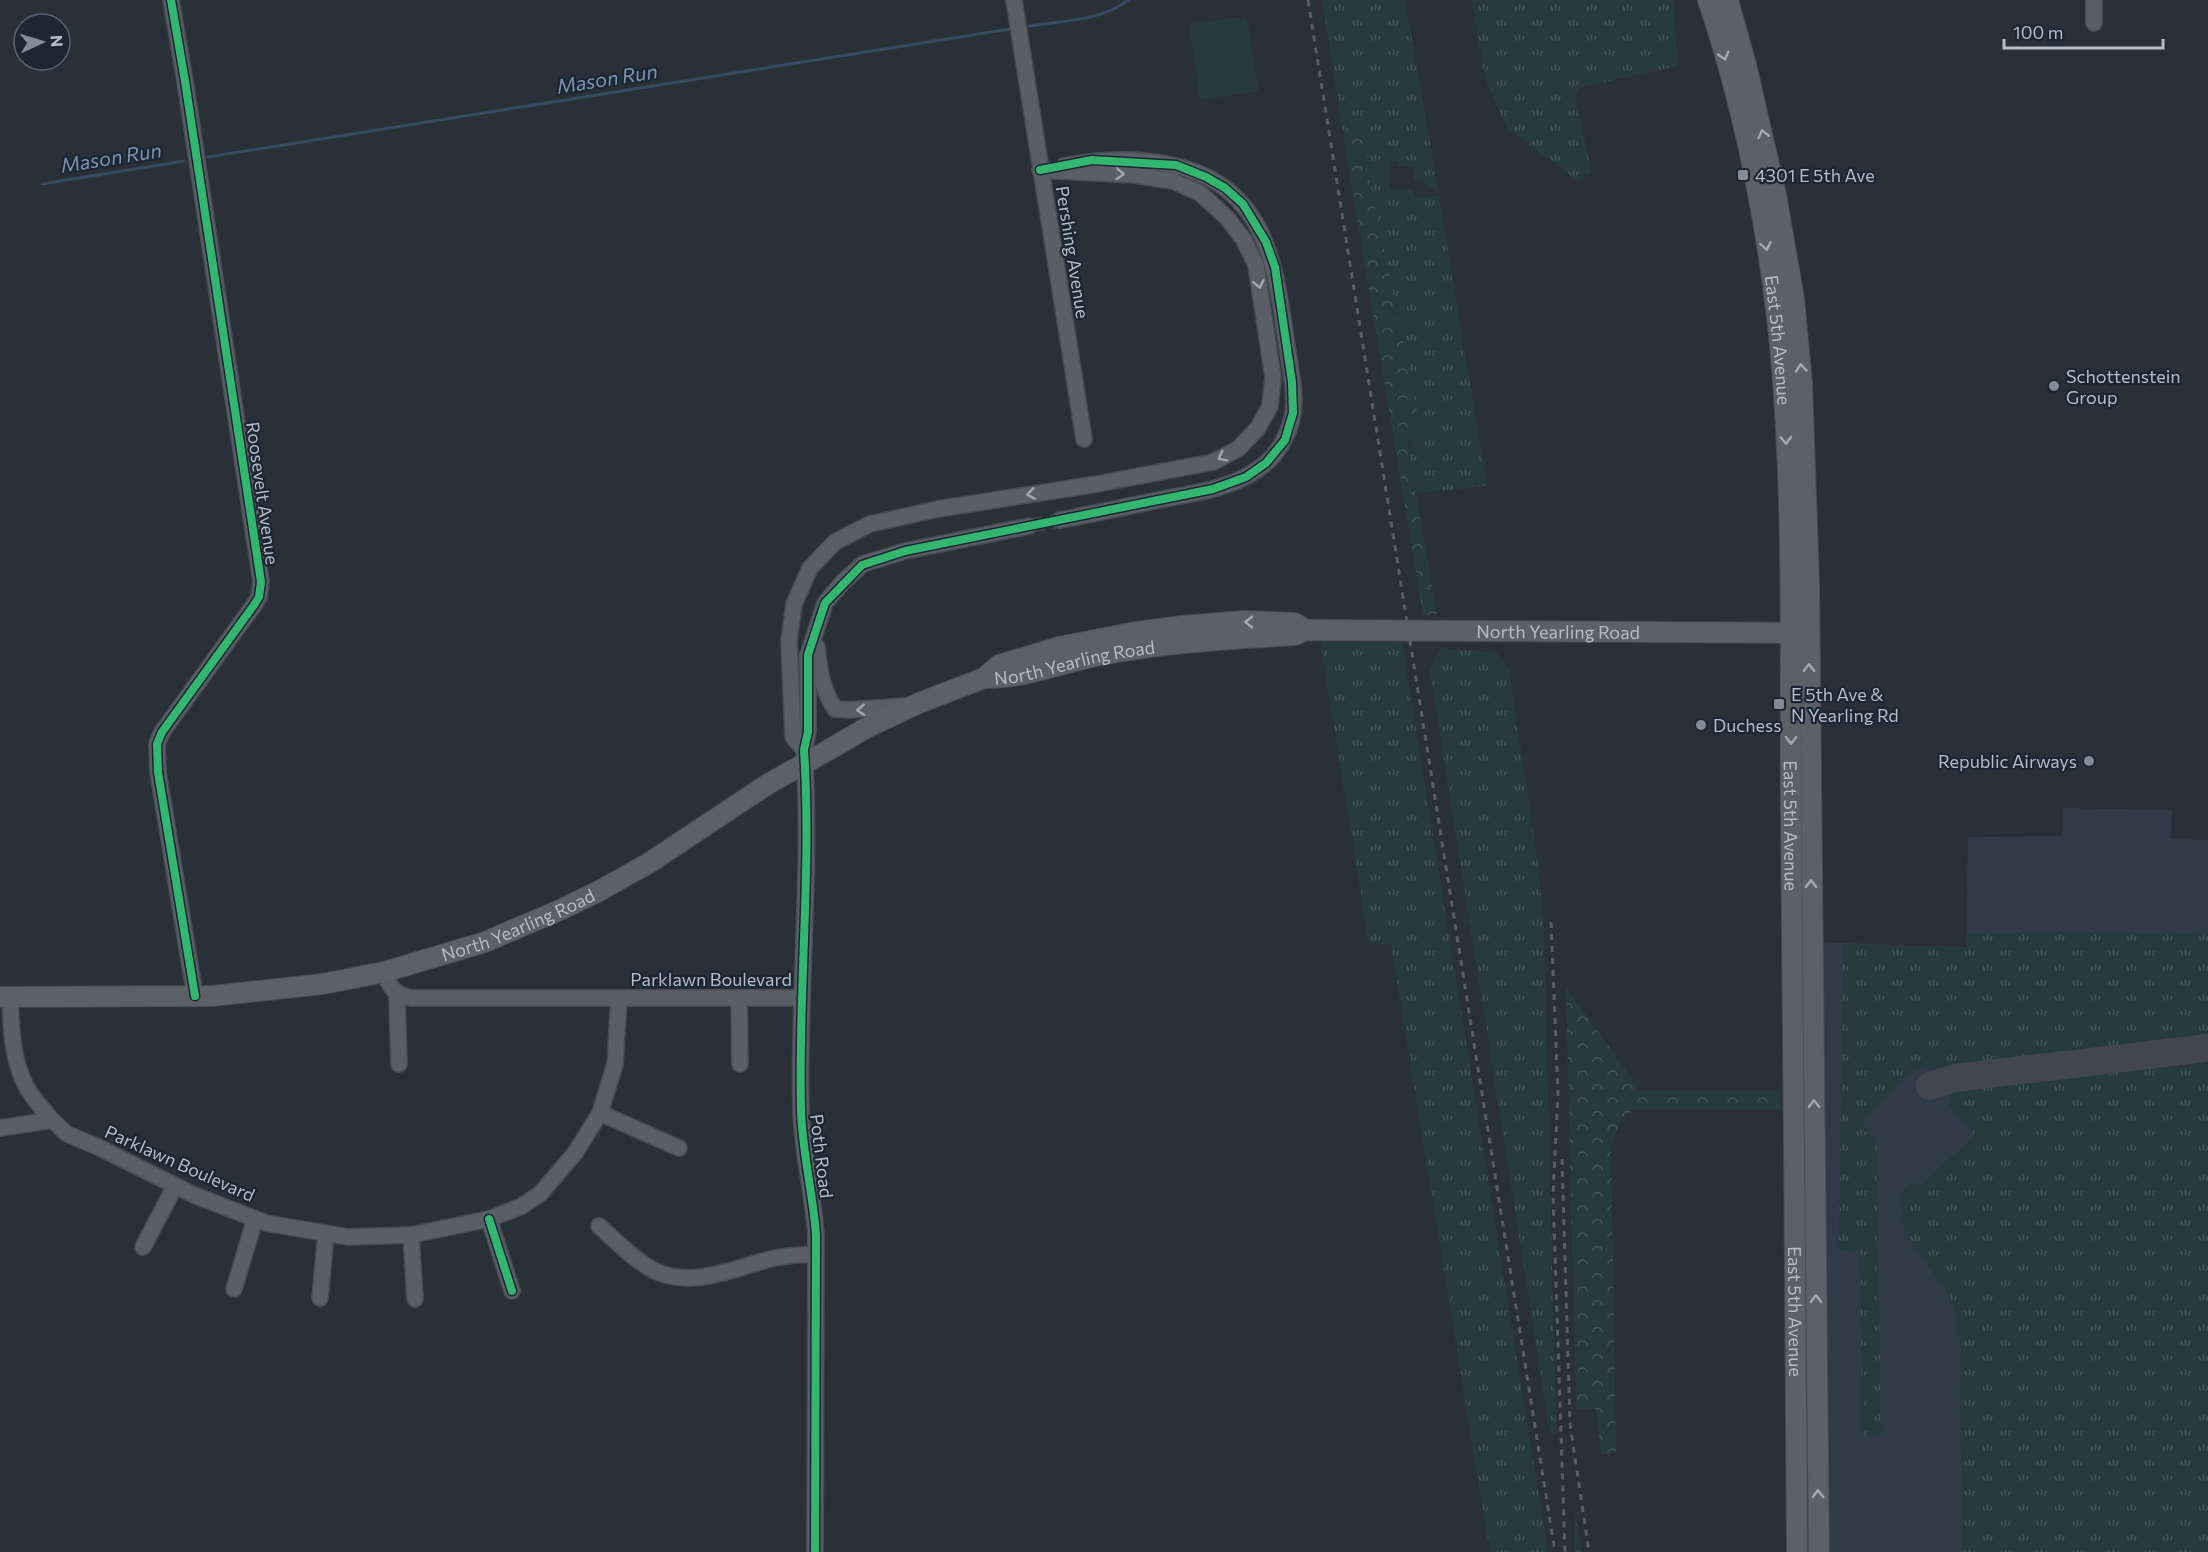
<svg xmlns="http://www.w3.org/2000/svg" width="2208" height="1552" font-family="Commissioner,sans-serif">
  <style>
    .airport { fill: #313a48 }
    .grass { fill: url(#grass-tufts) }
    .forest { fill: url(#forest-crowns) }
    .pitch { fill: #273a3e }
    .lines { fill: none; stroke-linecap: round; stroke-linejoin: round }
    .stream { stroke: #384963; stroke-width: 3 }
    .taxiway { stroke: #42464e; stroke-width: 28 }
    .minor-tunnel { stroke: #3f454e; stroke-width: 15; stroke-dasharray: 15 8; stroke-linecap: butt }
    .minor-casing { stroke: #484c53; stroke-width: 18 }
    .major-casing { stroke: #484c55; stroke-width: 22 }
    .minor { stroke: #5a5e66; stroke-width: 15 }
    .major { stroke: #5c6168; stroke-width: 20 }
    .rail { stroke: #595d64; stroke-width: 3; stroke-dasharray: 6 6; stroke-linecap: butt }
    .cycleway-casing { stroke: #1d2633; stroke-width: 11 }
    .cycleway { stroke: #33b770; stroke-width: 8 }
    .oneway { stroke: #a2aab6 }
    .oneway2 { stroke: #a2a9b5 }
    .poi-dot { fill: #848b96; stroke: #1d2633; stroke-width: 2 }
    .labels { text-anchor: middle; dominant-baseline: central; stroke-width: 4.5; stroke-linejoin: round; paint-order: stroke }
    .poi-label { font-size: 18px; fill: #b4bcc9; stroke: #1d2633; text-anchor: start }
    .street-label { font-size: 18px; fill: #b4bcc9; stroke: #1d2633 }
    .water-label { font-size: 20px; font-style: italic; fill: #7c92b1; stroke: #1d2633 }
  </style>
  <defs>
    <pattern id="grass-tufts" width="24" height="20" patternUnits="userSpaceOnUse" patternTransform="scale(1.5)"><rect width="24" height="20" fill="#273a3e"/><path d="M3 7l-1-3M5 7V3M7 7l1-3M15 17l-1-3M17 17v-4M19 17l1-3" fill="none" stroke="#445559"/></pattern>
    <pattern id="forest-crowns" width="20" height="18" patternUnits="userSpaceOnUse" patternTransform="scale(1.5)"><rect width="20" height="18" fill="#273a3e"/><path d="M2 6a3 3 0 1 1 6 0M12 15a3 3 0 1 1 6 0" fill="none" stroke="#445559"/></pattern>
  </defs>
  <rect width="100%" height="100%" fill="#2a3038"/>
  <polygon class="airport" points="2063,808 2172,810 2171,839 2208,840 2208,1552 1819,1552 1812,942 1966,947 1968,837 2062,836"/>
  <g class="grass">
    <path d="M1322,0H1405L1438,189L1427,187L1422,180L1414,179L1413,167L1399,166L1398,161H1389V189L1414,190L1415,197L1439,196L1487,486L1417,493C1413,472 1403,450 1416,432L1370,182L1366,133L1351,124L1343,132Z"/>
    <polygon points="1472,0 1674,0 1677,66 1579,88 1575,97 1592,173 1578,181 1507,128 1485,78"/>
    <polygon points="1320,640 1402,642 1548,1552 1490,1552 1391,944 1369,944"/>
    <polygon points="1441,648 1496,653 1509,670 1538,864 1544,925 1556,1433 1550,1433 1430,670"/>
    <polygon points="2065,932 2208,935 2208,1036 1914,1070 1862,1123 1872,1135 1877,1149 1881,1435 1863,1436 1859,1252 1839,1250 1843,944 1966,947 1967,934"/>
    <path d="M2208,1061V1552H1962C1961,1502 1961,1451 1960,1401C1960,1371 1964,1334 1953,1305C1943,1281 1923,1263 1910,1241C1901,1226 1894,1192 1911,1182L1922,1185L1974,1135L1948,1106L1950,1095L1956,1090Z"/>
    <polygon points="1575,1512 1582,1552 1575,1552"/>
  </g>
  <g class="forest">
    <polygon points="1351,124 1361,126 1366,133 1370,182 1418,416 1416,432 1409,441 1409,455 1437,614 1423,615 1343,132"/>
    <polygon points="1566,987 1640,1090 1780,1091 1781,1110 1633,1109 1621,1120 1611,1146 1616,1452 1601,1455 1596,1409 1576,1409"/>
  </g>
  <polygon class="pitch" points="1247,16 1258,91 1200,100 1189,24"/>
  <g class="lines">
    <g class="stream">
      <path d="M1029,26C1061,21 1102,21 1128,0"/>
      <polyline points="208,157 1010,29"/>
      <polyline points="42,184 184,161"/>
    </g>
    <polyline class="taxiway" points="1930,1086 1955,1078 2208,1048"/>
    <polyline class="minor-tunnel" points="1029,526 1060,520"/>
    <defs>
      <g id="minor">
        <polyline points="171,0 185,81 261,582 259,597 254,605 162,732 157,744 158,772 195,996"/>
        <polyline points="1014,0 1084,439"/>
        <polyline points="2094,23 2094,0"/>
        <path d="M1060,520C1093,514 1125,507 1158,500C1194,493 1235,489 1265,464C1279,452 1290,432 1293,413C1296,392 1290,367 1287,346C1278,290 1274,226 1226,189C1184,156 1114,156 1064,166"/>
        <path d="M817,647C819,670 822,689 835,709L849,710L904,706"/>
        <polyline points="804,750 793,737 789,641 794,604 810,568 835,542 870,524 938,509 1097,484 1213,462 1238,449 1258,428 1270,406 1273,377 1256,265 1244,240 1227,218 1200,193 1173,181 1135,175 1040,170"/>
        <path d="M384,972C390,988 394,994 411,998H802"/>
        <polyline points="397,995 399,1064"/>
        <path d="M10,997C11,1026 12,1060 26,1086C32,1098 43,1109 52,1120"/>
        <polyline points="739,998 740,1064"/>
        <polyline points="600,1113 679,1148"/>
        <polyline points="0,1128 52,1120 67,1134 98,1147 194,1195 266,1223 348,1237 411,1235 489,1219 522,1206 540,1194 575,1153 600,1113 615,1064 619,998"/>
        <polyline points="489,1219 512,1291"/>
        <path d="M599,1226C616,1241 633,1259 653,1270C693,1290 735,1267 775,1258C788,1255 802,1255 816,1254"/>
        <polyline points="411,1235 415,1299"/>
        <polyline points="143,1247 175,1186"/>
        <polyline points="234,1289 255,1219"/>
        <polyline points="320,1298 326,1233"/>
        <path d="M815,1552L816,1235C813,1193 802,1152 801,1109C798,989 812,870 804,750L808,732V655L825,603L843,582L863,564L905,551L1029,526"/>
      </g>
      <g id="major">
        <path id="s1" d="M1708,0C1747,115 1772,248 1782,368C1794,516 1790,666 1791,815C1793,1061 1796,1306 1797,1552"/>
        <polyline points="1728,0 1746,65 1776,195 1794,299 1802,384 1809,584 1819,1552"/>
        <path id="s2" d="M984,678C1025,679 1066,661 1106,654C1169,642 1231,639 1295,635L1306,630L1801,633"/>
        <path id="s3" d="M0,997L212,996L323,984L384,972L485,942L560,910L599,891L649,863L768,784L825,752L866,728L919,703L984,678L999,665L1059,647L1130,633L1182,626L1244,621L1294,623L1306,630"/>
      </g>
    </defs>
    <use href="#minor" class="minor-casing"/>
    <use href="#major" class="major-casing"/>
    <use href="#minor" class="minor"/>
    <use href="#major" class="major"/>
    <g class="rail">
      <polyline points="1308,0 1555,1552"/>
      <polyline points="1551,922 1558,1093 1553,1195 1565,1552"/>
      <polyline points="1562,1159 1570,1424 1589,1552"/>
    </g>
    <defs>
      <g id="cycleway">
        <polyline points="171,0 185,81 261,582 259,597 254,605 162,732 157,744 158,772 195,996"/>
        <polyline points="489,1219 512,1291"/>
        <path d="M815,1552L816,1235C813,1193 802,1152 801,1109C798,989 812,870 804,750L808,732V655L825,603L862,565L905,551L1213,489L1246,477L1266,463L1285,440L1293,413L1292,382L1275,267L1266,242L1243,204L1225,188L1206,177L1176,165L1092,160L1040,170"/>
      </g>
    </defs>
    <use href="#cycleway" class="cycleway-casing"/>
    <use href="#cycleway" class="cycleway"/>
  </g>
  <defs><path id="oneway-chevron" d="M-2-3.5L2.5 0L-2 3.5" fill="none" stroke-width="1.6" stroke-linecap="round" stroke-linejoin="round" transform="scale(1.5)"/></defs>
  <g class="oneway">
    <use href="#oneway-chevron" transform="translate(1724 56) rotate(74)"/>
    <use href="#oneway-chevron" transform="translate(1763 134) rotate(-103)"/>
    <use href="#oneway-chevron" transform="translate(1766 246) rotate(80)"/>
    <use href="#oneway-chevron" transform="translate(1801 368) rotate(-95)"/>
    <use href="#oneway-chevron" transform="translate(1786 440) rotate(88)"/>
    <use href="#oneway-chevron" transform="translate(1249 622) rotate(-179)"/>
    <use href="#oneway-chevron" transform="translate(1809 668) rotate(-91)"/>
    <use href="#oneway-chevron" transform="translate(1791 740) rotate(90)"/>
    <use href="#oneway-chevron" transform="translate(1811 884) rotate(-90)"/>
    <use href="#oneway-chevron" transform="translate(1814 1104) rotate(-91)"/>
    <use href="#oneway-chevron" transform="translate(1816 1299) rotate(-91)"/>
    <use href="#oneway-chevron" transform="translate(1818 1494) rotate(-91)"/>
  </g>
  <g class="oneway2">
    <use href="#oneway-chevron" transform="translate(1120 174) rotate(4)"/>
    <use href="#oneway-chevron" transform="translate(1259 284) rotate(79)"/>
    <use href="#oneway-chevron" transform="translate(1222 457) rotate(153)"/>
    <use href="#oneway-chevron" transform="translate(1031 494) rotate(171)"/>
    <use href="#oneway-chevron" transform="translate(861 710) rotate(177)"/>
  </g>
  <g class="poi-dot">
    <rect x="1737" y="169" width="12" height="12" rx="3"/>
    <circle cx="2054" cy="386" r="6"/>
    <rect x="1773" y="698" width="12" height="12" rx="3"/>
    <circle cx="1701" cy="725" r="6"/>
    <circle cx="2089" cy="761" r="6"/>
  </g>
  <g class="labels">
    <g class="poi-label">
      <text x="1755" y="175">4301 E 5th Ave</text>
      <text x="2066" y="376">Schottenstein<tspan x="2066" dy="21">Group</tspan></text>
      <text x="1791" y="694">E 5th Ave &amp;<tspan x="1791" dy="21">N Yearling Rd</tspan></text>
      <text x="1713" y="725">Duchess</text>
      <text x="2077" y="761" text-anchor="end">Republic Airways</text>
    </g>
    <g class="street-label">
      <text transform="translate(1073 252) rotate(81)">Pershing Avenue</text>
      <text stroke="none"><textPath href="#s1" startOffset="348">East 5th Avenue</textPath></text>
      <text transform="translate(263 493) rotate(82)">Roosevelt Avenue</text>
      <text stroke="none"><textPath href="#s2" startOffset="579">North Yearling Road</textPath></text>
      <text stroke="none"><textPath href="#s2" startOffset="92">North Yearling Road</textPath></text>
      <text stroke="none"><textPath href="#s1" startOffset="834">East 5th Avenue</textPath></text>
      <text stroke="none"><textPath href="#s3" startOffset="528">North Yearling Road</textPath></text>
      <text x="711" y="979">Parklawn Boulevard</text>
      <text transform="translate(822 1156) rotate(83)">Poth Road</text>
      <text transform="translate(180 1163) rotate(24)">Parklawn Boulevard</text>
      <text stroke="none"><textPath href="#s1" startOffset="1320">East 5th Avenue</textPath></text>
    </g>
    <g class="water-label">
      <text transform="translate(607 78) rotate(-9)">Mason Run</text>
      <text transform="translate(111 157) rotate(-9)">Mason Run</text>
    </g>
  </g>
  <g transform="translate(42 42) rotate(86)"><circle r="28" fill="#1d2633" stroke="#59626f" stroke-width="1.5"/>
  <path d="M0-4.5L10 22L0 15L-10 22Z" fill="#848b96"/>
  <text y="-9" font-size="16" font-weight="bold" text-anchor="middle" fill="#b4bcc9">N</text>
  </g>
  <path d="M2004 39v9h159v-9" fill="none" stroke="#b4bcc9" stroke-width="3"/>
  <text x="2013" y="39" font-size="18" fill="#b4bcc9" stroke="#1d2633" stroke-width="4.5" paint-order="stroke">100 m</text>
</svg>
